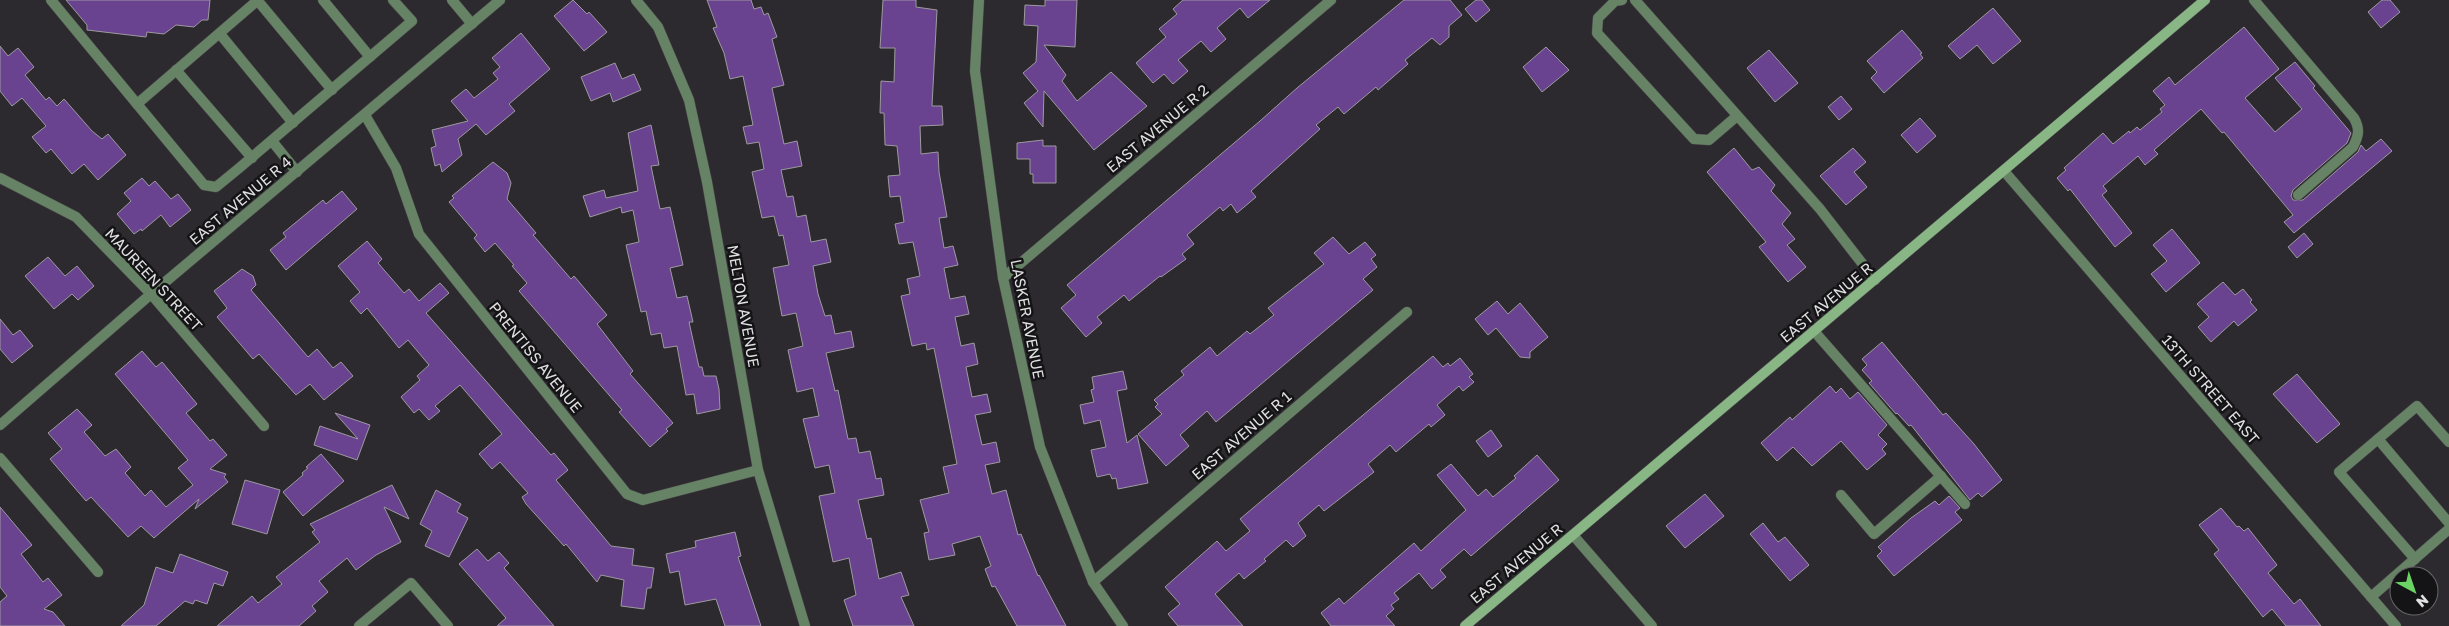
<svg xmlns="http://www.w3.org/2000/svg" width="2449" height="626" font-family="'Golos Text',sans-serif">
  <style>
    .building { fill: #6a4390; stroke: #9d9a9f }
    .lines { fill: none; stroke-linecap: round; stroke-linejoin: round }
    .service-casing { stroke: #49474b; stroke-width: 11 }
    .minor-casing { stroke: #49474b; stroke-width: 11 }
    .tertiary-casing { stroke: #49474b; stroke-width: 11 }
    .secondary-casing { stroke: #49474b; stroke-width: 11 }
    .service { stroke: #678365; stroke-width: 10 }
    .minor { stroke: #678365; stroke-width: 10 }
    .tertiary { stroke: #678365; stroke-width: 10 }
    .secondary { stroke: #88b684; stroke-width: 10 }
    .labels { text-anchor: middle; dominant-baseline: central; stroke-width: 5; stroke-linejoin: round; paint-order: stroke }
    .street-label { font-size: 15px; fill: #e1e0e3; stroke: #141315 }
  </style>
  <rect width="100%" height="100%" fill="#2c2a2e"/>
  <g class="building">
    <polygon points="66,0 210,0 208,20 202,20 194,27 176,25 164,34 147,32 146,37 87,30 87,25"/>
    <polygon points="573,0 587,14 589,12 607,32 584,51 554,16"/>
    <polygon points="707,0 751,0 754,9 761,7 764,15 768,13 777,37 772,39 784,85 772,88 784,144 797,141 802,166 781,170 787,197 793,196 797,217 806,215 811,242 826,239 831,262 813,266 818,294 825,316 831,315 835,334 851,331 854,347 826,353 835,391 838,390 848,439 856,438 859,453 870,451 876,479 881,478 884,495 858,500 867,539 871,538 879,579 901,572 909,595 901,597 914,626 853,626 844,600 856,595 849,558 833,562 819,496 835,493 829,465 815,468 803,419 819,416 813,388 797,392 788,350 803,346 796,313 782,316 773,268 789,265 783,235 779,236 774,216 762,218 752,172 764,169 759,142 747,144 743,127 753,125 743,76 730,79 724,53 713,28 717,27"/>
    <polygon points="883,0 916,0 916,7 937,10 932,106 942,106 943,125 920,126 921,154 938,152 939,172 947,217 939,218 944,248 953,246 958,265 944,268 950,299 965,296 969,314 955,317 961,346 974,343 978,364 966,367 972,397 987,394 991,412 975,415 982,445 996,442 1000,462 985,465 992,494 1006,490 1018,535 1021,534 1038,576 1039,575 1066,626 1017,626 995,586 992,587 985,569 991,566 980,536 952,544 955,555 929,560 924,533 929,532 920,500 949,493 943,467 957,464 934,348 927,350 926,343 912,346 901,296 910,294 907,279 920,276 913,242 899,244 895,224 904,222 900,196 890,197 888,176 900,175 897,146 885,145 884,113 880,113 881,81 894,82 895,48 880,48"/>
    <polygon points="1045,0 1077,0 1075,47 1044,45 1066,75 1062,81 1077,101 1111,72 1147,106 1094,150 1044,91 1043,127 1024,103 1038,91 1023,73 1036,62 1038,26 1024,25 1025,5 1045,6"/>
    <polygon points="1183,0 1270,0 1248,18 1240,8 1217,28 1226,39 1211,52 1201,41 1178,60 1188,71 1173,84 1164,74 1153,83 1136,63 1166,37 1159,29 1177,14 1173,9"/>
    <polygon points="1404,0 1450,0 1462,15 1449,26 1449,37 1440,45 1432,38 1405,60 1408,64 1378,90 1376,87 1344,114 1338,107 1316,125 1320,129 1251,191 1256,197 1237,213 1231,204 1223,211 1220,207 1187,235 1194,244 1182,254 1186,259 1161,277 1160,276 1129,301 1124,295 1097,317 1102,323 1086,337 1061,308 1076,295 1067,285 1260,121 1297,88"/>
    <polygon points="1476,0 1482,0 1490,10 1476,22 1465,9"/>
    <polygon points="2382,0 2390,0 2400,12 2381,28 2368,12"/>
    <polygon points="1993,8 2021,41 1993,64 1977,45 1960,59 1948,46"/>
    <polygon points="2244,27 2279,69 2245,98 2275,132 2302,109 2275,78 2295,62 2315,86 2313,88 2351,133 2347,143 2293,190 2291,196 2293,200 2303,200 2358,152 2361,145 2366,151 2381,139 2392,151 2294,233 2284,222 2293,215 2224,132 2222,133 2201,109 2154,150 2158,154 2145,165 2138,156 2103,186 2107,191 2102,195 2132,233 2115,247 2070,189 2068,191 2057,178 2066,170 2064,168 2103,133 2113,144 2129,131 2130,133 2137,127 2140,130 2162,112 2160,109 2165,105 2153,91 2169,77 2175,85"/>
    <polygon points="1902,30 1922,53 1920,54 1923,58 1884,93 1871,78 1877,72 1867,61"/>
    <polygon points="521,33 550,69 509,104 515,111 486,135 476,124 458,139 462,155 442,172 440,164 435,166 431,148 436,146 432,130 468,121 451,101 466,89 474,98 498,79 493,73 500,67 492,58"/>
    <polygon points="0,46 8,56 18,48 34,67 25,75 46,100 49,97 57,106 64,99 92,131 102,139 108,134 126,155 98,180 84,164 72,174 51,149 46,153 32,137 46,126 22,98 12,106 0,91"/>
    <polygon points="1546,47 1569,70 1542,92 1523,67"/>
    <polygon points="1769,50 1798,83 1775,102 1747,68"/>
    <polygon points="615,63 622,79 634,74 641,90 613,102 610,93 591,101 581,77"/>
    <polygon points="1841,96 1852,109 1839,120 1828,107"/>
    <polygon points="1920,118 1936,136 1917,153 1901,135"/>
    <polygon points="651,125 659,165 651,166 660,209 670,207 683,265 670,268 677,298 687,296 693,322 689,322 699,367 702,367 704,376 716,376 719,389 720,409 697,414 694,394 686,395 677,346 664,348 661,333 651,335 646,311 641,312 626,245 639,242 633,210 622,213 621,207 590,217 583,196 604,190 606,198 638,191 628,133"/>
    <polygon points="1043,140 1043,146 1056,146 1056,183 1033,183 1033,174 1030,174 1030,159 1017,159 1017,143"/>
    <polygon points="1734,148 1752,170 1759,167 1775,185 1771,191 1791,213 1782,224 1795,239 1787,245 1806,267 1788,282 1759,247 1766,242 1707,172"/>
    <polygon points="1853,148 1866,162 1854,172 1867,187 1846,205 1820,176"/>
    <polygon points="493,162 507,173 511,183 507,199 536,233 533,235 571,279 574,276 607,315 597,324 633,371 630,374 673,423 666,429 668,431 650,447 619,412 622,410 519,291 527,283 512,266 514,265 495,243 485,252 474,238 477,235 449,202 454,198 452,196"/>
    <polygon points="142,178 149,186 155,181 171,199 178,194 191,210 170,227 161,215 142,231 141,229 134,234 117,214 131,201 124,193"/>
    <polygon points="342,191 357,209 286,270 270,250 286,237 283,233 323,200 326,204"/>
    <polygon points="2172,229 2200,263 2166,292 2151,274 2167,261 2153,245"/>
    <polygon points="2304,233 2313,244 2297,258 2288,247"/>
    <polygon points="1333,237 1349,254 1365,242 1376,255 1371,259 1377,267 1363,279 1373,290 1216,422 1207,411 1180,435 1189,446 1166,466 1138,434 1162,414 1155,407 1158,404 1154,400 1184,375 1181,371 1210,347 1217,356 1247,331 1250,334 1274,315 1268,308 1324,264 1314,253"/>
    <polygon points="367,241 382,259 378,263 404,293 409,289 419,301 440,283 449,293 426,313 551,455 554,453 568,470 556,480 611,546 634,549 632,565 654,568 651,588 647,588 644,609 621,606 624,580 601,575 597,582 566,544 564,546 526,504 522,497 528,493 500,462 492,469 479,454 502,434 460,385 435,406 440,411 429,420 419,409 414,413 401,397 420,380 417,376 429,365 408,340 399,348 367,308 361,314 350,301 360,292 338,266"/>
    <polygon points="48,257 65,276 77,266 94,286 78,300 72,294 54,309 25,276"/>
    <polygon points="242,269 253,276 256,285 251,290 308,357 317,349 333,368 341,362 353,376 324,400 310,384 296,395 259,354 253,359 217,317 227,308 214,291"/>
    <polygon points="2223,282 2235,295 2243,289 2252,300 2250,302 2257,310 2238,326 2234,321 2211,342 2198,327 2209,317 2197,304"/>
    <polygon points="1497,301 1508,314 1520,303 1548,337 1530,352 1530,358 1520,357 1496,328 1488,335 1475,319"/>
    <polygon points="0,319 13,335 20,330 33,346 12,363 0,349"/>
    <polygon points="1882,342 1943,415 1946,413 1974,444 2002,480 1982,497 1978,493 1970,500 1911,425 1909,426 1897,413 1896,414 1869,383 1872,381 1862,370 1867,365 1862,359"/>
    <polygon points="142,351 156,367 162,362 197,404 186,413 210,441 213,439 227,455 210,469 226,474 224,477 228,482 195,509 199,499 154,538 141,526 128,537 91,497 86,501 50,459 62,449 48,433 77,409 92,425 84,432 105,456 116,449 131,467 125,473 145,496 151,490 166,507 193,485 178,468 188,460 115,374"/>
    <polygon points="1433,356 1443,367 1448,363 1450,366 1460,358 1473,374 1469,377 1474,382 1463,391 1459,386 1437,405 1445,415 1431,427 1429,424 1396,452 1390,445 1368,464 1374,472 1324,511 1319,505 1298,523 1306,536 1293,547 1286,540 1264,559 1266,561 1244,579 1239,573 1215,594 1243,626 1178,626 1168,614 1180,604 1165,587 1217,541 1226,551 1250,531 1240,519"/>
    <polygon points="1123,371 1127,389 1117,391 1127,443 1137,435 1148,483 1118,489 1116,478 1112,479 1110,474 1097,477 1091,450 1106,447 1100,420 1084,424 1080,405 1094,402 1091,390 1094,389 1092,377"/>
    <polygon points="2297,374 2340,424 2317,443 2273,394"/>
    <polygon points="1830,386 1836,393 1841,388 1850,399 1858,392 1887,425 1878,435 1887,444 1882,449 1886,454 1867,470 1841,441 1812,466 1793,447 1777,461 1761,443 1790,417 1792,420"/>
    <polygon points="335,413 370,425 357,460 314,445 320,426 358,439"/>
    <polygon points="1491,430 1502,446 1488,457 1476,441"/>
    <polygon points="321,454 344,481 303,516 283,492 303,475 302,473 308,468 306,467"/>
    <polygon points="1537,455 1559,480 1471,556 1464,549 1440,570 1446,577 1432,589 1419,573 1394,593 1399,599 1391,605 1394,609 1386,616 1395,626 1331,626 1321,613 1339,598 1344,604 1414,543 1421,551 1466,510 1437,475 1451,464 1478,496 1486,489 1493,497 1516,478 1514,476"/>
    <polygon points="245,480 280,490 267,534 232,524"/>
    <polygon points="392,485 409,519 384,507 401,542 376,555 356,570 347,558 319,581 328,592 312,606 316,611 299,626 217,626 252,596 258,603 282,584 276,577 320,542 312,532 315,530 310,524"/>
    <polygon points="436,490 461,504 457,512 468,518 449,557 425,546 432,531 420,524"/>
    <polygon points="1705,494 1724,516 1685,548 1666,526"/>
    <polygon points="1949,496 1960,508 1955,512 1962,520 1894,576 1877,556 1882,551 1878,547 1911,518 1935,501 1939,505"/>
    <polygon points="0,507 32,545 21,554 43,582 48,578 62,595 44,609 53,612 65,626 0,626 0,602 7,596 0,587"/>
    <polygon points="2221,508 2237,527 2239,526 2244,531 2248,528 2277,565 2268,573 2294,604 2300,599 2321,626 2286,626 2272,609 2263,617 2214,554 2219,550 2199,525"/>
    <polygon points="1763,523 1778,542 1785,537 1809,565 1790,581 1750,534"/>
    <polygon points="735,532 741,556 738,557 761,626 725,626 716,599 685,605 679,571 670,573 666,554 696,547 695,541"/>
    <polygon points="477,549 488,561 499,552 509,563 504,568 554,626 497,626 506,618 459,564"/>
    <polygon points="180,554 228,572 223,586 214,583 207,604 195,600 193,604 185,601 156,626 121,626 144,605 156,567 173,573"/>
  </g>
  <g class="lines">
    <defs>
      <g id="service">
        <polyline points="51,0 137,104"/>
        <polyline points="258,0 137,104 204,185 216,187 238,169 412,21 393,0"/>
        <polyline points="323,0 370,57"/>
        <polyline points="452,0 472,24"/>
        <polyline points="1622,0 1615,1 1598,18 1597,33 1694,139 1709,140 1737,116"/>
        <polyline points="1635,0 1820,209 1875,280"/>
        <path d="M2254,0L2354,118C2360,129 2359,135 2353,147L2298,195"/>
        <polyline points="258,1 332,90"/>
        <polyline points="220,34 293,123"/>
        <polyline points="176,70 252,158"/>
        <polyline points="272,141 297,172"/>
        <polyline points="1814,331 1965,504"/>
        <polyline points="2378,439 2449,523"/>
        <polyline points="1841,495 1874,534 1941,476"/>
        <polyline points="2415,559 2339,472 2417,406 2449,442"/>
        <polyline points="2371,597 2449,529"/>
      </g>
      <g id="minor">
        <polyline points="636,0 658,27 689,100 707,182 758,470 805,626"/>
        <polyline points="979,0 975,71 1003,278 1040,447 1093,582 1123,626"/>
        <polyline points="365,115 396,168 419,234 627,494 643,500 758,470"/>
        <polyline points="2004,171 2396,626"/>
        <polyline points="0,178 76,217 151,294 264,426"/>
        <polyline points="1003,278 1331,0"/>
        <polyline points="0,458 98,572"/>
        <polyline points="1573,535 1652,626"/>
        <polyline points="1093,582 1407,312"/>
        <polyline points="359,626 411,583 448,626"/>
      </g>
      <polyline id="tertiary" points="0,425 151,294 500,0"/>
      <polyline id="secondary" points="1465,626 2205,0"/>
    </defs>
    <use href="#service" class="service-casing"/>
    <use href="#minor" class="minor-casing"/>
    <use href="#tertiary" class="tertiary-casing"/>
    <use href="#secondary" class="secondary-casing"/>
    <use href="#service" class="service"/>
    <use href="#minor" class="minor"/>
    <use href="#tertiary" class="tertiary"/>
    <use href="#secondary" class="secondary"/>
  </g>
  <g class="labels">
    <g class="street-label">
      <text transform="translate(1157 128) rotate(-40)">EAST AVENUE R 2</text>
      <text transform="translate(240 200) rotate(-40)">EAST AVENUE R 4</text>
      <text transform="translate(154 279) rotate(47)">MAUREEN STREET</text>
      <text transform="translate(1826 302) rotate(-40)">EAST AVENUE R</text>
      <text transform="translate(744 306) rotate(80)">MELTON AVENUE</text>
      <text transform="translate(1028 319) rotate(79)">LASKER AVENUE</text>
      <text transform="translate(536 357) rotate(51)">PRENTISS AVENUE</text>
      <text transform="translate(2211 389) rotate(49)">13TH STREET EAST</text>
      <text transform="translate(1241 435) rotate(-41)">EAST AVENUE R 1</text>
      <text transform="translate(1516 563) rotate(-40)">EAST AVENUE R</text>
    </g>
  </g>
  <g transform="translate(2414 591) rotate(140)"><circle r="24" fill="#141315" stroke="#666567"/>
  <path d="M0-4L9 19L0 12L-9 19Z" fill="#6ad364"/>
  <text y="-8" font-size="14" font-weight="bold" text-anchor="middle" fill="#e1e0e3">N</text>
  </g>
</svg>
